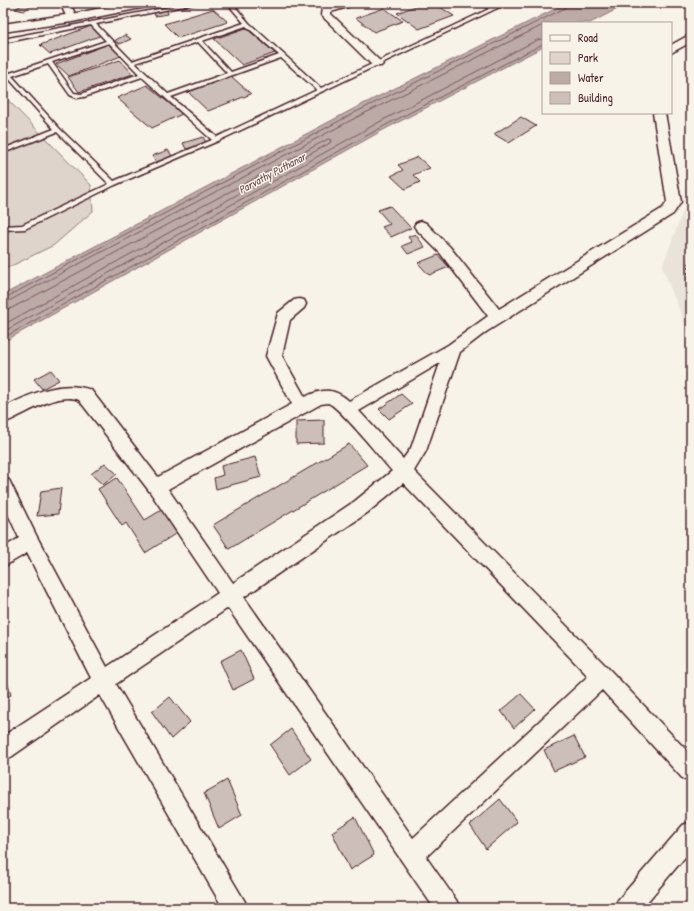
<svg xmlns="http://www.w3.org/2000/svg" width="694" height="911" font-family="'Patrick Hand',sans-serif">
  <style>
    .built { fill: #eae3da }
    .green { fill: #ded4cc; stroke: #947a7c }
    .water { fill: #bcaaa7; stroke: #8e7275 }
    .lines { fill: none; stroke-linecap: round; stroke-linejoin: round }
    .shore { stroke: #78575d; stroke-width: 1 }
    .building { fill: #ccbfb9; stroke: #4a1f2b }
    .lane-casing { stroke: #4a1f2b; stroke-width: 3 }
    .street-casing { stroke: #4a1f2b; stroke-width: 3 }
    .secondary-casing { stroke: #4a1f2b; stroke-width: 3 }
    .path { stroke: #4a1f2b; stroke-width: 2.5; stroke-dasharray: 2.5 2.5; stroke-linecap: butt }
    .lane { fill: #f7f3e8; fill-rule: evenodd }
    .street { fill: #f7f3e8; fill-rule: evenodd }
    .secondary { fill: #f7f3e8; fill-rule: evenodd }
    .labels { text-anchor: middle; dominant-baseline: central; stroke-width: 3; stroke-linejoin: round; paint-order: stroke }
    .far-water-label { font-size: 11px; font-style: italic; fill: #6c4950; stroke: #f7f3e8 }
  </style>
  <rect width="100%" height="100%" fill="#f7f3e8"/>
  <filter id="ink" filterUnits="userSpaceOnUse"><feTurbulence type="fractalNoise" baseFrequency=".025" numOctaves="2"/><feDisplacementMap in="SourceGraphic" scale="8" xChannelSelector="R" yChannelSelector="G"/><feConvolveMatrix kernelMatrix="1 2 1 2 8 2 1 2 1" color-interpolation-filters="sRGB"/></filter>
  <g filter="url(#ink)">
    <polygon class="built" points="691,197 691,339 662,267 688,198"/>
    <polygon class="green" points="3,95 91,185 93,211 54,245 3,270"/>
    <polygon class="water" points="567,3 629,3 590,23 543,23 543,47 387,128 3,342 3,295 357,107"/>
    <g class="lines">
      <g class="shore">
        <polyline points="3,299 358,111 565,8 568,3"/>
        <polyline points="3,304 361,115 543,25"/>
        <polyline points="3,310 12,308 328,139 331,140 330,143 3,325"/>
        <polyline points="3,332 383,120 537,40 543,39"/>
        <polyline points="3,338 386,125 543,44"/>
      </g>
    </g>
    <g class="building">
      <polygon points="424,3 434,3 454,16 419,29 397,13"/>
      <polygon points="23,4 31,5 24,11 15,9"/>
      <polygon points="384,8 403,21 374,32 356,18"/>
      <polygon points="213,9 228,22 178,38 164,24"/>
      <polygon points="167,10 168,14 155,16 154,12"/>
      <polygon points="91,26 102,35 50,54 40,45"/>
      <polygon points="246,28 275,53 242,65 214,39"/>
      <polygon points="125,35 131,39 120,44 114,41"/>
      <polygon points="108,44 121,56 69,76 56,64"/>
      <polygon points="120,60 133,74 79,92 68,77"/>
      <polygon points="231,76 251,94 208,111 188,92"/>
      <polygon points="147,85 182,114 152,128 117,98"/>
      <polygon points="521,117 536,126 509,143 494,134"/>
      <polygon points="203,137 207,144 186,149 183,143"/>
      <polygon points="168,150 173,157 156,162 152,156"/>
      <polygon points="418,157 430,168 413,175 420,182 405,189 391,176 403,170 398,165"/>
      <polygon points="390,206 411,228 391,237 382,227 390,224 378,210"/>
      <polygon points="415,234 425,247 408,254 402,246 412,242 408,237"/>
      <polygon points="438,255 449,267 429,275 418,263"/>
      <polygon points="51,370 59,380 42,389 34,379"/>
      <polygon points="401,394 412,404 389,419 379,409"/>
      <polygon points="324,420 324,443 296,444 296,421"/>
      <polygon points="349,444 367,465 229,549 213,525"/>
      <polygon points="255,457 261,477 216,489 214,478 223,475 221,466"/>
      <polygon points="105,463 117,474 103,485 91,474"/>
      <polygon points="117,478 145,520 165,508 180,531 145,553 126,523 122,526 98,489"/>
      <polygon points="61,488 58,514 37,516 41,491"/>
      <polygon points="241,650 254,679 233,690 220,661"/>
      <polygon points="3,668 11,695 3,699"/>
      <polygon points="521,694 535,709 514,728 501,711"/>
      <polygon points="170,697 190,722 171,739 152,712"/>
      <polygon points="291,729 311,759 290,775 270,745"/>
      <polygon points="574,736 585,757 554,771 544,750"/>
      <polygon points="227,780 242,815 219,829 204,793"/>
      <polygon points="500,799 517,822 486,849 470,825"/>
      <polygon points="355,817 374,855 350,870 332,832"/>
    </g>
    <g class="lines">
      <defs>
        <path id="lane" d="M190,3H199L96,24L132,61L244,23L227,3H232L249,23L321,88L489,9L480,3H485L493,7L502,3H508L218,141L115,185L25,229L3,230V226L22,225L109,184L57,132L3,153V149L54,129L3,72V67L10,73L106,41L91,25L3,43V39ZM246,26L279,55L231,72L202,41ZM198,42L227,73L168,94L135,63ZM109,43L139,74L81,94L74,93L52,62ZM281,58L317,90L217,137L171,97ZM48,64L70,95L77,98L84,97L142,77L212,140L114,181L60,129L12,76Z"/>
        <g id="street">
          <polygon points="60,3 70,3 77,18 76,20 68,20"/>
          <polygon points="339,3 355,3 354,5 331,12 331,14 381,62 383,64 381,66 373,66 321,15 322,8"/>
          <polygon points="691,34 691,42 671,53 671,45"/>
          <path d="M653,113H665L681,202L673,214L486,332L460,352L426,451L414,471L609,669L691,755V782L683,779L602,690L426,857L456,900L460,908H434L228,608L116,684L244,900L248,908H223L100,695L11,757L3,760V736L91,678L27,553L3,567V548L19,538L3,503V477L9,480L36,535L107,667L218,593L150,492L79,400C56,391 24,416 3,423V408C29,394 62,379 91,390L158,477L292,404L266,356L278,313L294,300L299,299L304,300L306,304L304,308L290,320L282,356L305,397C322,388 335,388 349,401L448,345L488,316L440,253L416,229L414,226L416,223L421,221L426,223L450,247L499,309L663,208L667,202ZM440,363L411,448L403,459L359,411ZM328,403C339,406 382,460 392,471L355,501L233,583L168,489L321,404ZM403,483L588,676L413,838L244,597L367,513Z"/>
          <polygon points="691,822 691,850 642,908 614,908 618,900 683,825"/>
        </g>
        <polygon id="secondary" points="126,3 153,3 151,6 146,7 72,22 3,32 3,24 72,14"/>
      </defs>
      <use href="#lane" class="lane-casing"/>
      <use href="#street" class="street-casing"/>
      <use href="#secondary" class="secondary-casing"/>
      <polyline class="path" points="691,252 688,275 691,306"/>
      <use href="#lane" class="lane"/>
      <use href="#street" class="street"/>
      <use href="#secondary" class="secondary"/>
    </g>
  </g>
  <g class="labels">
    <g class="far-water-label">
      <text transform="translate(272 173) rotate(-28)">Parvathy Puthanar</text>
    </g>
  </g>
  <rect width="694" height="911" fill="none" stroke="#f7f3e8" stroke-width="16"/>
  <rect x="8" y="8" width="678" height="895" fill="none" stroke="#4a1f2b" stroke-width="1.5" filter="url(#ink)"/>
  <rect x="542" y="22" width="130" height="92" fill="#f7f3e8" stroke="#b29e9c"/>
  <rect x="550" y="35" width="20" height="6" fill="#f7f3e8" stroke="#b29e9c"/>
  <text x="578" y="42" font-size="12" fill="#4a1f2b">Road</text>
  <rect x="550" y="52" width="20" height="12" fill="#ded4cc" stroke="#b29e9c"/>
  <text x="578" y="62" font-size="12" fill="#4a1f2b">Park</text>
  <rect x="550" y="72" width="20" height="12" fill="#bcaaa7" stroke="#b29e9c"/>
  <text x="578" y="82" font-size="12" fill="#4a1f2b">Water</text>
  <rect x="550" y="92" width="20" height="12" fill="#ccbfb9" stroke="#b29e9c"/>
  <text x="578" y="102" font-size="12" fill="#4a1f2b">Building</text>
</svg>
